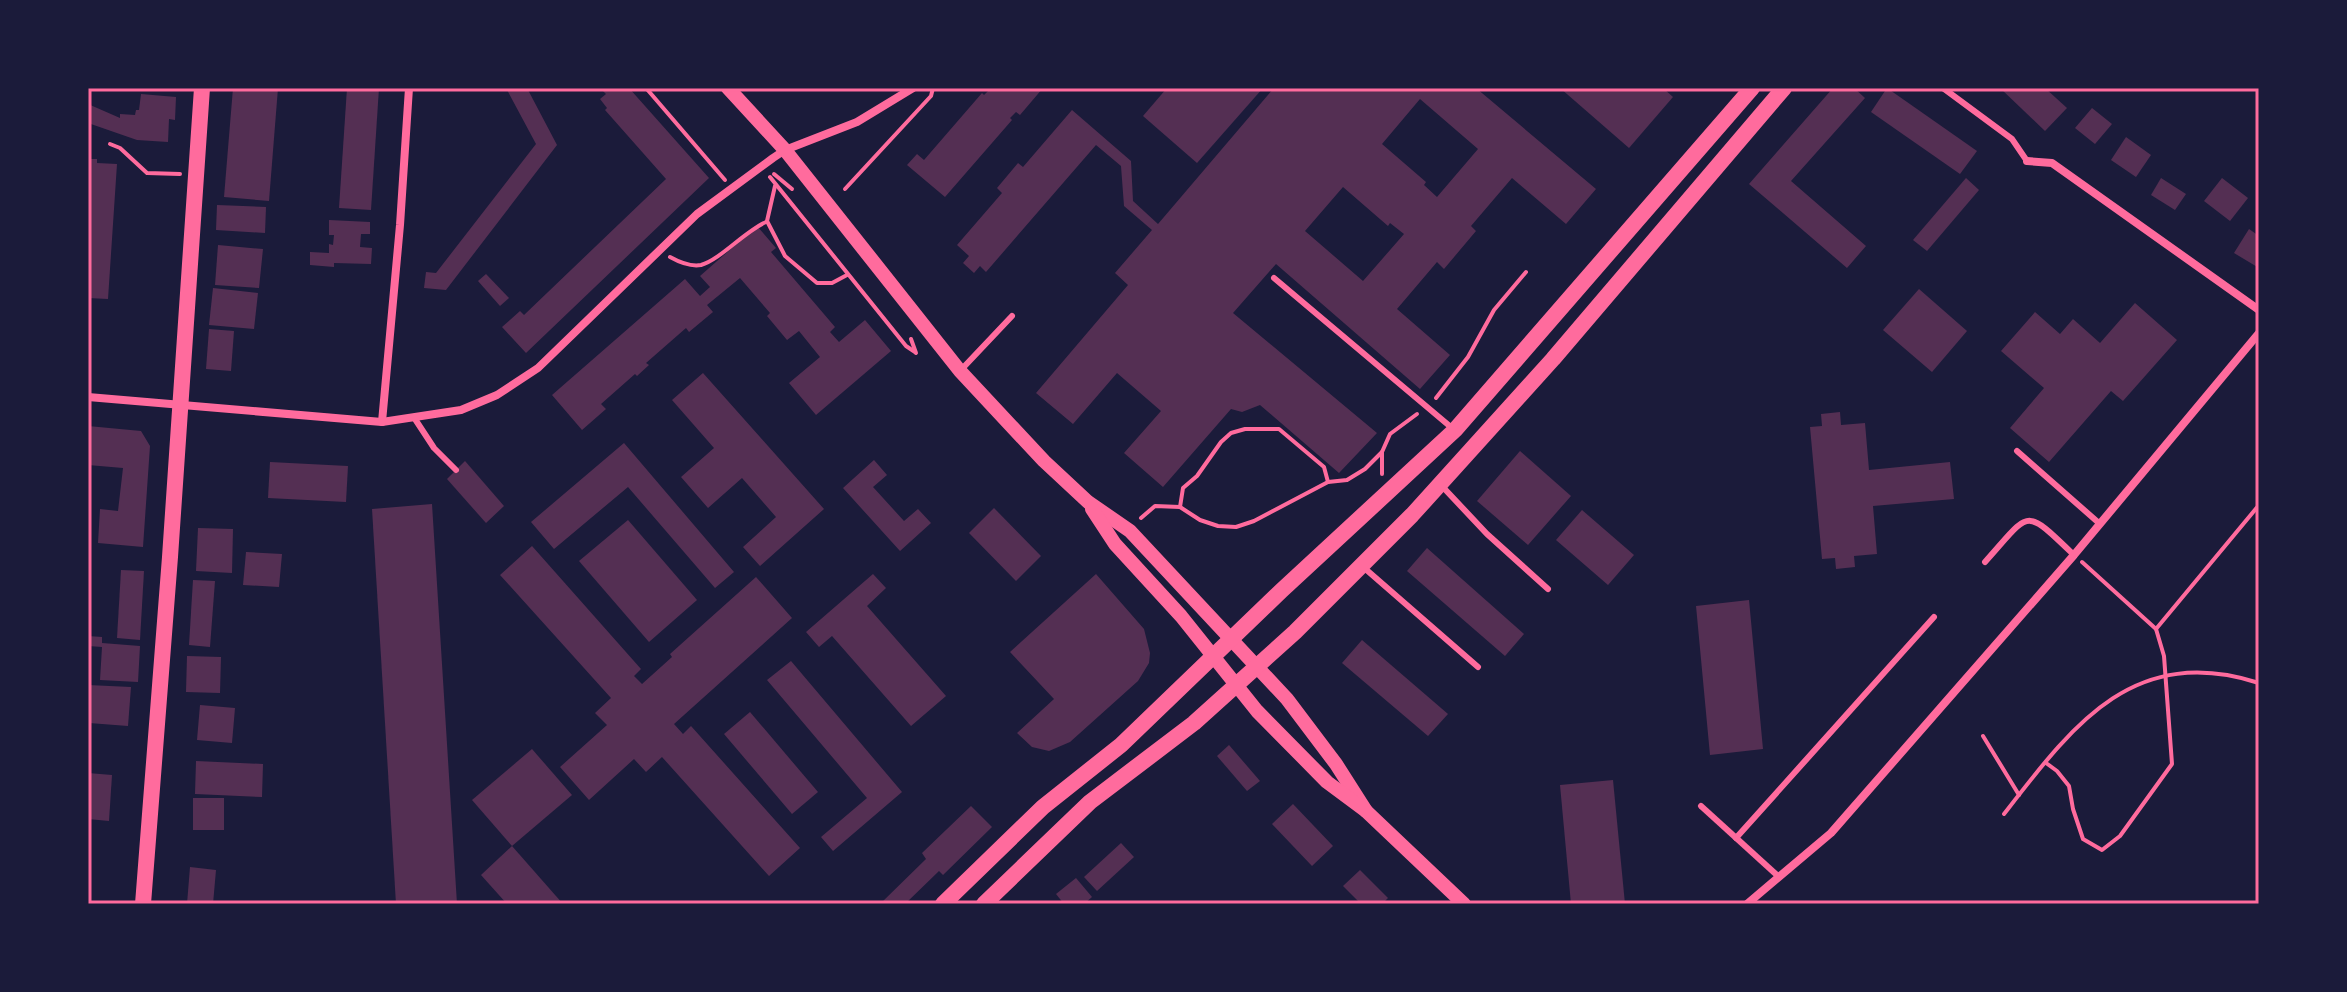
<svg xmlns="http://www.w3.org/2000/svg" width="2347" height="992" font-family="'Titillium Web',sans-serif">
  <style>
    .building { fill: #542f53; fill-rule: evenodd }
    .lines { fill: none; stroke-linecap: round; stroke-linejoin: round }
    .path { stroke: #ff6b9d; stroke-width: 4 }
    .service { stroke: #ff6b9d; stroke-width: 6 }
    .minor { stroke: #ff6b9d; stroke-width: 8 }
    .tertiary { stroke: #ff6b9d; stroke-width: 14 }
    .secondary { stroke: #ff6b9d; stroke-width: 16 }
    .neatline { fill: none; stroke: #ff6b9d; stroke-width: 3 }
  </style>
  <rect width="100%" height="100%" fill="#1b1b3a"/>
  <g class="building">
    <polygon points="233,88 278,88 269,201 224,197"/>
    <polygon points="347,88 379,88 371,210 339,208"/>
    <polygon points="506,88 527,88 557,145 446,290 424,288 426,272 436,273 536,144"/>
    <polygon points="600,88 629,88 709,178 526,353 502,327 520,311 524,315 666,179 605,110 607,108 600,99 606,94"/>
    <polygon points="987,88 1043,88 1020,115 1016,112 1010,118 1012,120 945,197 907,165 917,154 924,160 982,93 984,95 989,90"/>
    <polygon points="1167,88 1263,88 1197,163 1143,116"/>
    <path d="M1274,88H1476L1596,189L1566,224L1512,178L1471,226L1476,231L1444,269L1437,262L1397,309L1450,355L1420,389L1276,264L1233,313L1377,433L1339,473L1260,405L1242,412L1231,409L1163,487L1124,453L1161,411L1117,373L1073,424L1036,393L1128,285L1115,273L1152,230L1124,206L1121,166L1096,145L986,272L980,266L974,273L963,263L969,256L957,245L1002,193L997,188L1018,163L1023,167L1072,110L1131,161L1133,201L1158,224ZM1420,99L1478,149L1437,197L1424,185L1426,182L1382,144ZM1343,187L1388,226L1390,223L1404,234L1363,281L1305,231Z"/>
    <polygon points="1560,88 1663,88 1673,97 1629,148"/>
    <polygon points="1833,88 1854,88 1865,98 1791,181 1866,246 1847,268 1749,184"/>
    <polygon points="1887,88 1977,151 1960,174 1871,112"/>
    <polygon points="2000,88 2045,88 2067,108 2045,131"/>
    <polygon points="141,94 176,97 175,120 169,119 168,142 137,140 88,123 88,104 120,118 120,114 135,115 136,110 139,110"/>
    <polygon points="2092,108 2112,124 2095,144 2075,128"/>
    <polygon points="2126,137 2151,155 2136,177 2111,160"/>
    <polygon points="88,159 97,159 97,163 117,164 108,299 88,298"/>
    <polygon points="1966,178 1979,190 1927,251 1913,240"/>
    <polygon points="2161,178 2186,194 2175,210 2151,195"/>
    <polygon points="2222,178 2248,198 2230,221 2204,201"/>
    <polygon points="217,205 266,207 265,233 216,230"/>
    <polygon points="329,220 370,222 370,234 361,234 360,247 372,248 371,264 334,263 334,267 310,265 310,252 329,253 329,244 333,245 334,235 329,235"/>
    <polygon points="757,226 776,248 771,252 835,327 830,332 839,342 865,320 891,351 816,415 789,383 820,357 799,331 787,340 767,316 770,313 740,278 707,305 713,312 689,332 686,328 646,363 649,365 637,376 635,374 601,404 606,409 582,430 552,395 685,279 700,296 710,287 700,276"/>
    <polygon points="2249,229 2259,236 2259,268 2234,253"/>
    <polygon points="218,245 263,249 259,288 215,285"/>
    <polygon points="486,274 509,298 500,306 478,281"/>
    <polygon points="213,288 258,293 254,329 209,325"/>
    <polygon points="1919,289 1967,331 1932,372 1883,330"/>
    <polygon points="2135,303 2177,340 2123,401 2111,391 2049,462 2010,428 2044,388 2001,351 2035,312 2060,334 2073,319 2100,343"/>
    <polygon points="209,329 234,331 231,371 206,369"/>
    <polygon points="703,373 824,509 760,566 743,547 776,517 742,478 708,508 681,477 714,448 672,400"/>
    <polygon points="1840,412 1841,425 1865,423 1869,470 1950,462 1954,499 1873,506 1877,554 1854,556 1855,567 1836,569 1835,558 1822,559 1810,427 1822,426 1821,414"/>
    <polygon points="88,426 141,431 150,446 143,547 98,543 100,509 118,511 123,468 88,465"/>
    <polygon points="624,443 734,572 715,588 628,487 554,549 531,522"/>
    <polygon points="1520,451 1571,496 1528,545 1477,501"/>
    <polygon points="874,460 887,475 873,487 904,521 918,509 931,523 900,551 843,488"/>
    <polygon points="465,461 504,506 486,523 447,479"/>
    <polygon points="270,462 348,466 346,502 268,498"/>
    <polygon points="432,504 457,904 396,904 372,509"/>
    <polygon points="994,508 1041,556 1016,581 969,533"/>
    <polygon points="1582,510 1634,555 1608,585 1556,540"/>
    <polygon points="628,520 697,600 649,642 579,561"/>
    <polygon points="198,528 233,529 232,573 196,571"/>
    <polygon points="532,546 641,669 634,676 642,684 672,657 670,654 756,577 792,618 674,724 683,734 691,726 800,848 769,876 662,757 646,772 634,759 589,800 560,767 607,725 595,713 611,698 500,575"/>
    <polygon points="1427,548 1524,634 1505,656 1407,571"/>
    <polygon points="246,552 282,554 279,587 243,585"/>
    <polygon points="121,570 144,571 140,640 117,638"/>
    <polygon points="873,574 886,588 867,606 946,696 911,726 832,636 819,647 806,632"/>
    <polygon points="1096,574 1144,629 1150,653 1149,663 1138,681 1070,742 1049,751 1032,747 1017,733 1054,699 1010,652"/>
    <polygon points="193,580 215,581 210,647 189,645"/>
    <polygon points="1749,600 1763,749 1710,755 1696,606"/>
    <polygon points="88,636 102,637 102,643 140,646 138,682 100,680 102,647 88,646"/>
    <polygon points="1362,640 1448,714 1428,736 1342,663"/>
    <polygon points="187,656 221,657 220,693 186,692"/>
    <polygon points="791,661 902,792 833,851 821,837 867,798 767,680"/>
    <polygon points="88,685 131,687 128,726 89,723"/>
    <polygon points="200,705 235,708 232,743 197,740"/>
    <polygon points="750,712 818,792 792,814 724,734"/>
    <polygon points="1229,745 1260,781 1247,791 1217,756"/>
    <polygon points="532,749 572,795 512,846 472,800"/>
    <polygon points="196,761 263,764 262,797 195,794"/>
    <polygon points="88,773 112,775 109,821 88,819"/>
    <polygon points="1613,780 1625,904 1571,904 1560,785"/>
    <rect x="193" y="798" width="31" height="32"/>
    <polygon points="1293,804 1333,846 1312,866 1272,824"/>
    <polygon points="971,806 992,827 943,875 939,871 905,904 880,904 926,859 922,853"/>
    <polygon points="1121,843 1134,857 1097,891 1084,877"/>
    <polygon points="512,846 563,904 507,904 481,875"/>
    <polygon points="190,867 216,870 213,904 187,904"/>
    <polygon points="1360,870 1388,898 1382,904 1361,904 1343,886"/>
    <polygon points="1076,878 1092,897 1084,904 1064,904 1056,894"/>
  </g>
  <g class="lines">
    <g class="path">
      <polyline points="646,88 725,180"/>
      <polyline points="110,144 120,148 147,173 180,174"/>
      <polyline points="774,174 792,189"/>
      <polyline points="770,177 906,346 915,352"/>
      <polyline points="775,186 767,221 785,256 817,283 832,283 847,275"/>
      <polyline points="845,189 931,96 933,88"/>
      <path d="M670,257C679,262 690,267 701,265C721,259 745,231 766,222"/>
      <polyline points="911,339 916,353"/>
      <polyline points="1436,398 1468,357 1494,310 1526,272"/>
      <polyline points="1382,452 1390,434 1417,414"/>
      <polyline points="1180,507 1183,488 1197,476 1221,442 1231,433 1245,429 1279,429 1324,467 1328,482"/>
      <polyline points="1141,518 1155,506 1180,507 1200,520 1218,526 1236,527 1254,521 1328,482 1347,480 1365,469 1382,452 1382,474"/>
      <polyline points="2156,629 2259,505"/>
      <polyline points="1983,736 2019,795"/>
      <polyline points="2046,763 2057,771 2069,786 2073,809 2083,839 2102,850 2120,836 2172,764 2164,656 2156,629 2082,562"/>
      <path d="M2004,814C2073,725 2133,643 2259,683"/>
    </g>
    <g class="service">
      <polyline points="1943,88 2012,139 2027,161"/>
      <polyline points="1274,278 1452,428"/>
      <polyline points="960,371 1012,316"/>
      <polyline points="415,419 434,448 456,470"/>
      <polyline points="2017,451 2100,524"/>
      <polyline points="1440,484 1487,534 1548,589"/>
      <path d="M1985,562C2031,511 2023,506 2074,555"/>
      <polyline points="1362,566 1478,667"/>
      <polyline points="1701,806 1779,877"/>
      <polyline points="1736,838 1934,617"/>
    </g>
    <g class="minor">
      <polyline points="2027,161 2052,163 2259,310"/>
      <polyline points="88,397 382,422 461,410 497,395 538,368 697,214 773,158 785,150 857,122 913,88"/>
      <polyline points="382,422 400,225 409,88"/>
      <polyline points="1747,904 1831,833 2074,555 2259,333"/>
    </g>
    <g class="tertiary">
      <polyline points="728,88 785,150 960,371 1044,461 1088,502 1130,531 1287,699 1336,764 1366,811"/>
      <polyline points="1092,509 1115,544 1181,616 1257,711 1327,782 1366,811 1464,904"/>
    </g>
    <g class="secondary">
      <polyline points="143,904 170,557 202,88"/>
      <polyline points="943,904 1043,807 1121,745 1281,591 1455,430 1752,88"/>
      <polyline points="984,904 1090,802 1194,723 1295,632 1412,515 1553,359 1784,88"/>
    </g>
  </g>
  <rect width="2347" height="992" fill="none" stroke="#1b1b3a" stroke-width="180"/>
  <rect x="90" y="90" width="2167" height="812" class="neatline"/>
</svg>
